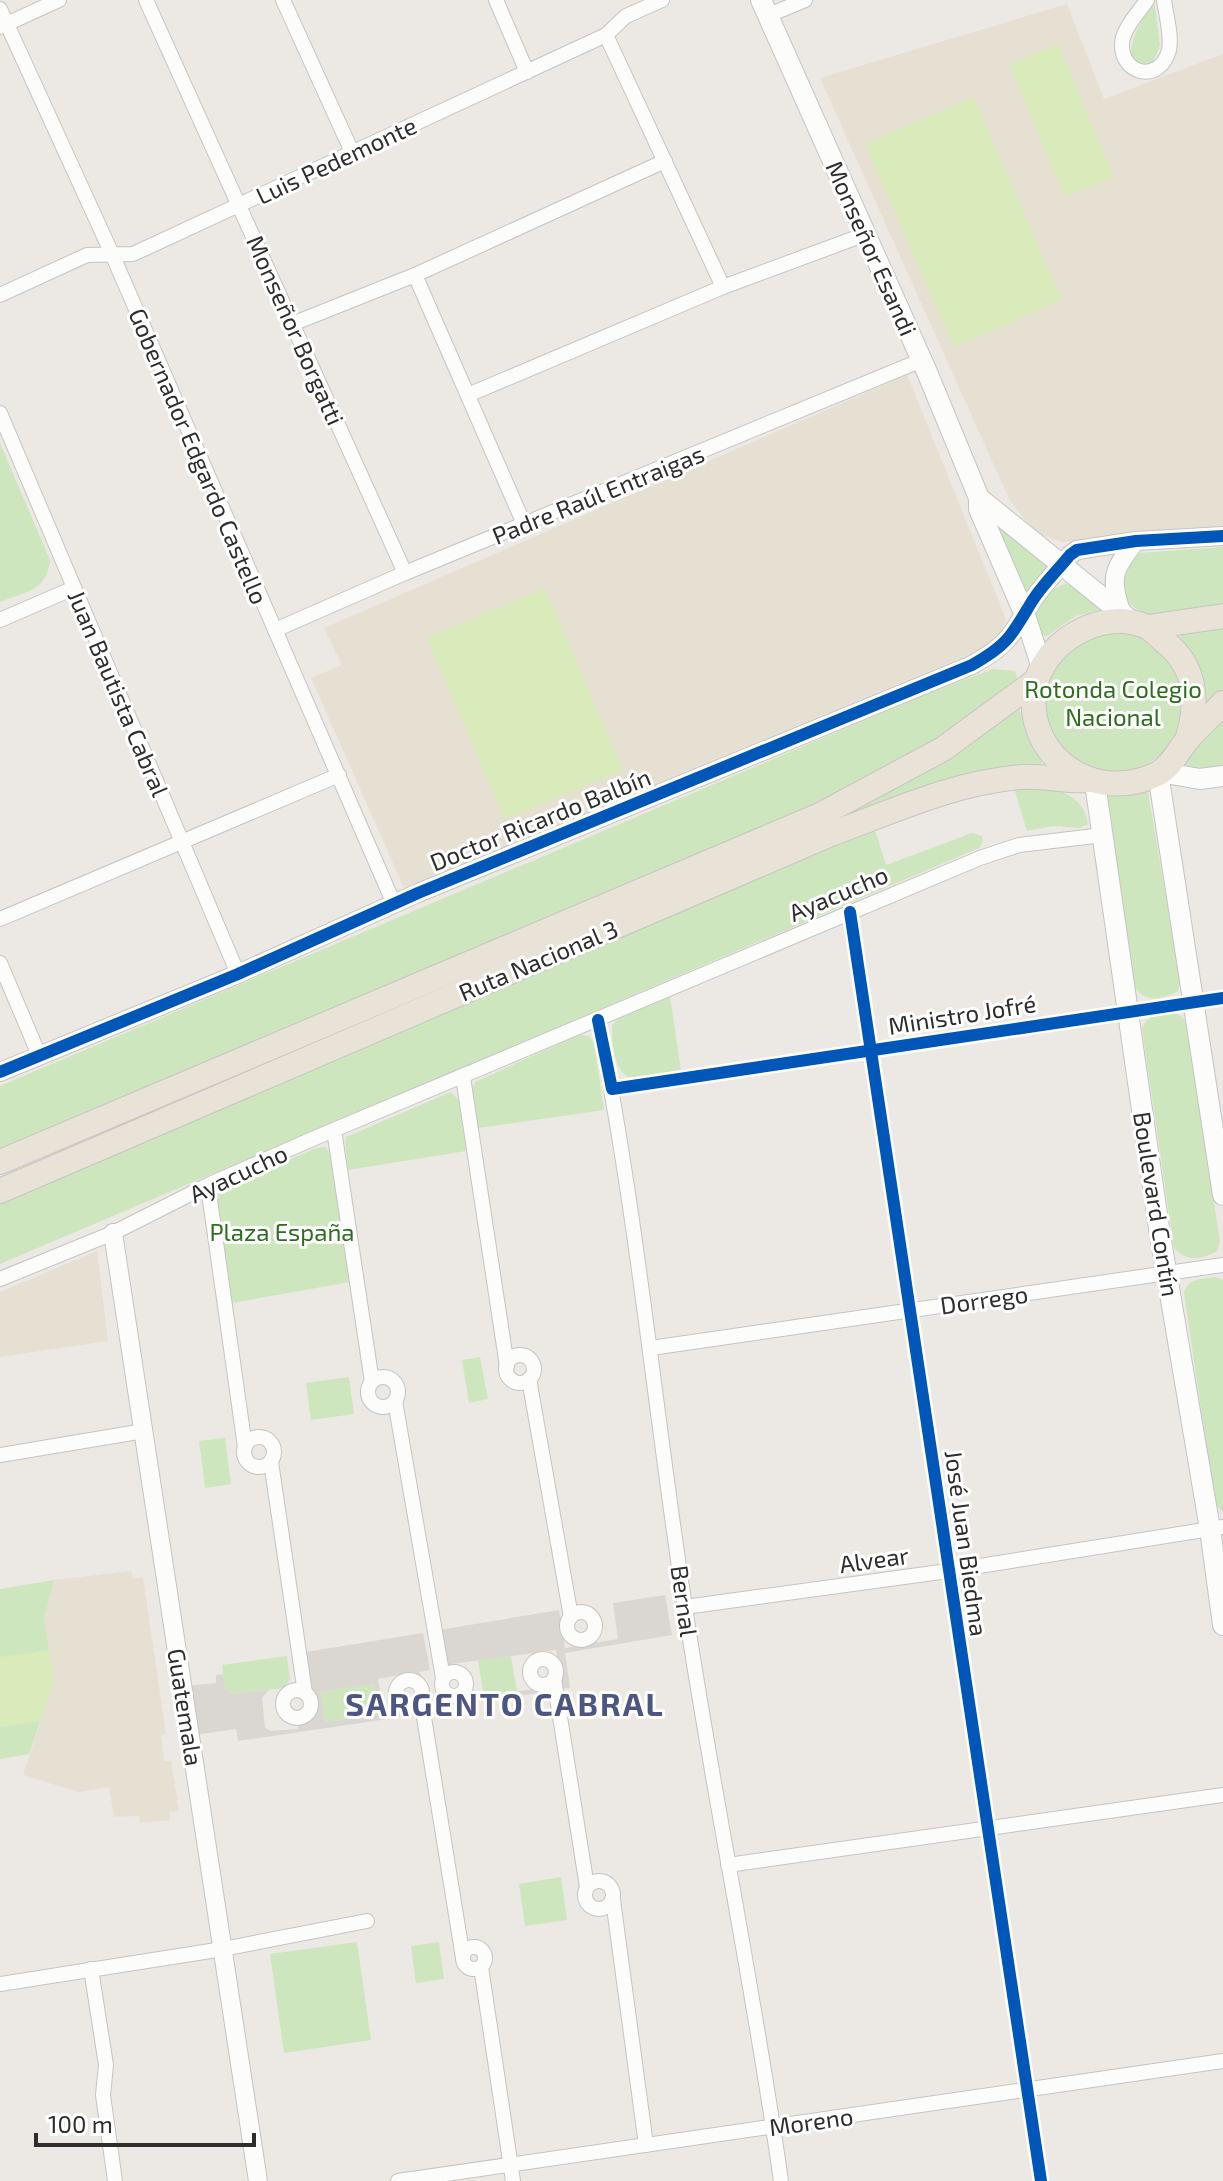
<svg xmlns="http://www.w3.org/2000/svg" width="1223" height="2181" font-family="'Exo 2',sans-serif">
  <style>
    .education { fill: #e6e0d3 }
    .green { fill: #cee6be }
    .pitch { fill: #d9eabb }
    .plaza { fill: #dad6d2; fill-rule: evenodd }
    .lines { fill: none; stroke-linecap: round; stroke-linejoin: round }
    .minor-casing { stroke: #c5c4c5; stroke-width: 16 }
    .tertiary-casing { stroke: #c5c4c5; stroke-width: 20 }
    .secondary-casing { stroke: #c5c4c5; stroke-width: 22 }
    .trunk-casing { stroke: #c6c5c4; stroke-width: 26 }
    .minor { stroke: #fcfcfb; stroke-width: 14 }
    .tertiary { stroke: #fcfcfb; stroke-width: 18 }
    .secondary { stroke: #fcfcfb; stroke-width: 20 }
    .trunk { stroke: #e9e2d6; stroke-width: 24 }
    .cycleway-casing { stroke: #fff; stroke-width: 17 }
    .cycleway { stroke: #0057b8; stroke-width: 12 }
    .labels { text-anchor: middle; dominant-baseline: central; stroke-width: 6; stroke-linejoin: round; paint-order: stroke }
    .street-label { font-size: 24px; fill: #2e2e2e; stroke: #fff }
    .park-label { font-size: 24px; fill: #2c6e1b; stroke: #fff }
    .district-label { font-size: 32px; font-weight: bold; letter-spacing: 2px; fill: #4d5680; stroke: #fff }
  </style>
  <rect width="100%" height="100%" fill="#ece8e4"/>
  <g class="education">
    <polygon points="1067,4 1104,99 1223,54 1223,531 1062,542 1042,535 1027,522 1010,501 820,78"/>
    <polygon points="907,375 1006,619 997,643 404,888 311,678 342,665 324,628"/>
    <polygon points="97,1251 108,1341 0,1357 0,1292"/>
    <polygon points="131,1571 133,1579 143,1577 166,1734 161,1735 164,1761 171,1761 179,1811 169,1812 170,1820 140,1823 139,1816 114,1817 109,1787 78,1792 23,1775 53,1684 51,1659 44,1620 54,1580"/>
  </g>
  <g class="green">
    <path d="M1154,0L1160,45L1153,63C1108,72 1145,14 1154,0Z"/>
    <path d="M0,443L50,560C47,591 25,592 0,602Z"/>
    <polygon points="990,514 1049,567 1026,594"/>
    <path d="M1223,547V609C1189,613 1147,628 1123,597L1121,573L1138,553Z"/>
    <path d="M1065,584L1074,585L1104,606L1100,610L1076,616L1047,636L1041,635C1040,629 1035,621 1035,616C1034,603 1054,587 1065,584Z"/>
    <polygon points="1223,628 1223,691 1210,702 1206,701 1200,667 1179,635"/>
    <circle cx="1114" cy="702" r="70"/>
    <polygon points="993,669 1015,671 1017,678 1006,691 940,741 825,804 0,1152 0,1086 927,694"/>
    <polygon points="1018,705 1029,742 1042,760 1041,767 847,820 838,817"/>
    <polygon points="1223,717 1223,771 1188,769 1185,764 1188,756"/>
    <path d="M1013,785C1041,786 1083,787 1088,824L1080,828L1053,826L1027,831Z"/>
    <path d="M1145,789L1148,791L1180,981L1178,991C1163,1000 1144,1003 1135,987L1106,796L1109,792Z"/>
    <polygon points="874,827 886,865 972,833 982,836 983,842 979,848 0,1264 0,1201"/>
    <path d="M670,997L681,1070L631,1078C613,1073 612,1041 612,1025L618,1019Z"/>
    <path d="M1174,1013L1181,1016L1187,1023L1220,1242L1217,1251C1202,1260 1186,1262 1174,1248L1142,1029C1148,1013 1159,1015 1174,1013Z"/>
    <polygon points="579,1035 589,1036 594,1043 604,1110 478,1128 472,1090 475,1082"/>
    <polygon points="451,1092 459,1101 466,1151 348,1170 345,1143 346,1137"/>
    <polygon points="326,1147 331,1157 350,1282 232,1303 215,1200 218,1191 316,1148"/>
    <path d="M1215,1277L1223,1280V1512L1215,1504L1184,1293C1188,1278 1201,1279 1215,1277Z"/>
    <polygon points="480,1357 488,1399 469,1403 462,1360"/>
    <polygon points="349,1377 354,1414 311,1420 306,1383"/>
    <polygon points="225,1438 231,1484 205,1488 199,1441"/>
    <polygon points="54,1580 44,1620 51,1659 53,1684 29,1754 0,1759 0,1589"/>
    <polygon points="287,1656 290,1679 285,1688 231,1694 225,1690 222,1665"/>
    <polygon points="511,1656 517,1692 484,1697 478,1660"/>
    <polygon points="374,1684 379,1715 325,1722 320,1692"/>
    <polygon points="561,1877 567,1920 525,1926 519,1884"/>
    <polygon points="357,1942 371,2040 284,2053 270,1954"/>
    <polygon points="439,1942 444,1979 416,1983 411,1946"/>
  </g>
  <g class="pitch">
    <polygon points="1058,44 1114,177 1065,197 1009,64"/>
    <polygon points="973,97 1062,300 954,347 865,144"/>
    <polygon points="545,588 623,770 505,820 427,638"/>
    <polygon points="50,1650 53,1684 40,1721 0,1727 0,1657"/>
  </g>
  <g class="plaza">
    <polygon points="665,1595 672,1635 565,1653 570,1688 562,1689 556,1650 451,1664 451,1668 446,1665 439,1630 559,1610 565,1648 618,1639 613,1603"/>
    <path d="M423,1633L430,1670L419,1672L428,1684L433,1705L539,1688L546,1692L428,1708L423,1681L417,1676L405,1674L378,1679L383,1713L411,1711L414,1715L238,1741L236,1729L194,1735L187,1686L216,1683V1675L223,1674L225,1689L231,1694L269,1690L262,1698L265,1728L271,1731L298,1729V1722L311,1716L315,1704L306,1652ZM374,1684L378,1715L325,1722L320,1692Z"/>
  </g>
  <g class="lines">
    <defs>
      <g id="minor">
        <polyline points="146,0 405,573"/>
        <polyline points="283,0 352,152"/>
        <polyline points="496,0 527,72"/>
        <path d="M1147,0C1140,11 1122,29 1122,44C1121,75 1160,84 1169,50C1172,36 1166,15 1164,0"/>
        <polyline points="0,9 112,254 394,904"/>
        <polyline points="769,15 805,0"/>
        <polyline points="0,27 59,0"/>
        <polyline points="606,35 723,287"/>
        <polyline points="415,275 524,524"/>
        <polyline points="0,295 87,255 133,254 606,35 626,16 662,0"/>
        <polyline points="292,324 415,275 665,161"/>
        <polyline points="468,395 723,287 866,234"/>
        <polyline points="0,413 238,974"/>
        <polyline points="0,620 74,588"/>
        <polyline points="275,630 405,573 922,360"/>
        <polyline points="850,912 1041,2181"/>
        <polyline points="0,919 339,775"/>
        <polyline points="0,963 39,1055"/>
        <path d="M598,1020C637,1214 655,1412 685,1607C714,1799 754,1989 781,2181"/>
        <polyline points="463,1077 507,1366"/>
        <polyline points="612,1089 1223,998"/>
        <polyline points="334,1130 372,1382"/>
        <polyline points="208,1186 245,1447"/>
        <polyline points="0,1279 113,1233 210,1184 317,1137 980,858 1019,845 1103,835"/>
        <polyline points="651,1348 1223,1265"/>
        <circle cx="520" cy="1369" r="14"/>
        <circle cx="383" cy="1392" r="15"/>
        <polyline points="529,1379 571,1617"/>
        <polyline points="395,1401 443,1678"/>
        <circle cx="259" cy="1452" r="15"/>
        <polyline points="0,1455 144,1431"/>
        <polyline points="271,1462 305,1693"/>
        <polyline points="685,1607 948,1571 1223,1527"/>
        <circle cx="581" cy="1626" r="14"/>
        <circle cx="543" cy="1672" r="13"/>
        <circle cx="454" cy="1684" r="12"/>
        <polyline points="554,1679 587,1887"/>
        <circle cx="409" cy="1693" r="13"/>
        <circle cx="297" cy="1704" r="14"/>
        <polyline points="421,1699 463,1958"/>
        <polyline points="728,1865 1223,1795"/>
        <circle cx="599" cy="1895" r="14"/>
        <polyline points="613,1900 646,2145"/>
        <circle cx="474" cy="1958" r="11"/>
        <polyline points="481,1967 513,2181"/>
        <polyline points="91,1969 106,2065 103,2095 115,2181"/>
        <polyline points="0,1984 223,1949 367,1921"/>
        <polyline points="398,2181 1223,2061"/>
      </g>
      <g id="tertiary">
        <path d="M1121,611C1109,577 1114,568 1136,541"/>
        <path d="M0,1072L238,974L418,893L972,665C1008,645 1011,636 1031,603C1041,586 1058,570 1070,555L1077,550L1136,541L1223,536"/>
        <polyline points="113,1233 258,2181"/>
      </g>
      <g id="secondary">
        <polyline points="761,0 927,372 979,498 979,509 1025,615 1042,668"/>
        <polyline points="979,498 1135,624"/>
        <polyline points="1159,772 1200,779 1223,776"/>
        <polyline points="1158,773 1223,1195"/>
        <polyline points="1095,783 1160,1235 1210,1529 1223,1625"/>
      </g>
      <g id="trunk">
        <polyline points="1148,627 1223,616"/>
        <path d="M1187,740C1199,702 1197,667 1164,641C1158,636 1152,629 1145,626C1100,607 1040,644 1034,692C1027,760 1097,804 1157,774C1172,766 1178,750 1189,738C1199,726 1212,715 1223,703"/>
        <polyline points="0,1162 820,815 943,749 1037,680"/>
        <path d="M0,1191L831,834C891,812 956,782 1021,777C1043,775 1066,782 1089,780"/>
      </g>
    </defs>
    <use href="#minor" class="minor-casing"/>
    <use href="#tertiary" class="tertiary-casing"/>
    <use href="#secondary" class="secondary-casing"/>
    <use href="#trunk" class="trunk-casing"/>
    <use href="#minor" class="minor"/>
    <use href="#tertiary" class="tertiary"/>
    <use href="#secondary" class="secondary"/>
    <use href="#trunk" class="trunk"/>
    <defs>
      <g id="cycleway">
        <polyline points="850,912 1041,2181"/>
        <polyline points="598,1020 612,1089 1223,998"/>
        <path d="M0,1072L238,974L418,893L972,665C1008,645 1011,636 1031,603C1041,586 1058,570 1070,555L1077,550L1136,541L1223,536"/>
      </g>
    </defs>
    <use href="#cycleway" class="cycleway-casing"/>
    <use href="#cycleway" class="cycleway"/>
  </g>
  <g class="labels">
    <g class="street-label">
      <text transform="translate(336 160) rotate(-25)">Luis Pedemonte</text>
      <text transform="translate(872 248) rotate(66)">Monseñor Esandi</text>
      <text transform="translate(296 330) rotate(66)">Monseñor Borgatti</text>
      <text transform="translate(199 456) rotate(67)">Gobernador Edgardo Castello</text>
      <text transform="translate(598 494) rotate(-22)">Padre Raúl Entraigas</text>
      <text transform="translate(119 693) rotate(67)">Juan Bautista Cabral</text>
      <text transform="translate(540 819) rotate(-22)">Doctor Ricardo Balbín</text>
      <text transform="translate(838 893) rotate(-23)">Ayacucho</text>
      <text transform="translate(538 960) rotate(-23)">Ruta Nacional 3</text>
      <text transform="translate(962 1014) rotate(-9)">Ministro Jofré</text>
      <text transform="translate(238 1173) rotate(-25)">Ayacucho</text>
      <text transform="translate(1157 1204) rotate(81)">Boulevard Contín</text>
      <text transform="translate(984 1299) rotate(-8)">Dorrego</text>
      <text transform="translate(967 1543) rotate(82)">José Juan Biedma</text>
      <text transform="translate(874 1559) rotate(-8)">Alvear</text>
      <text transform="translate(685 1601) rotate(82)">Bernal</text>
      <text transform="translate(186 1707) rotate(81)">Guatemala</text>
      <text transform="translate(811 2121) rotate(-8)">Moreno</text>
    </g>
    <g class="park-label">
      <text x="1113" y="688">Rotonda Colegio<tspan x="1113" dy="28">Nacional</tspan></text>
      <text x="282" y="1231">Plaza España</text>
    </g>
    <g class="district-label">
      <text x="505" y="1703">SARGENTO CABRAL</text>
    </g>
  </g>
  <path d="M36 2133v12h218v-12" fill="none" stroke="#2e2e2e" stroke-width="4"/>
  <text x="48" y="2133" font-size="24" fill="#2e2e2e" stroke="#ffffff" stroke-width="6" paint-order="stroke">100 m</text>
</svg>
